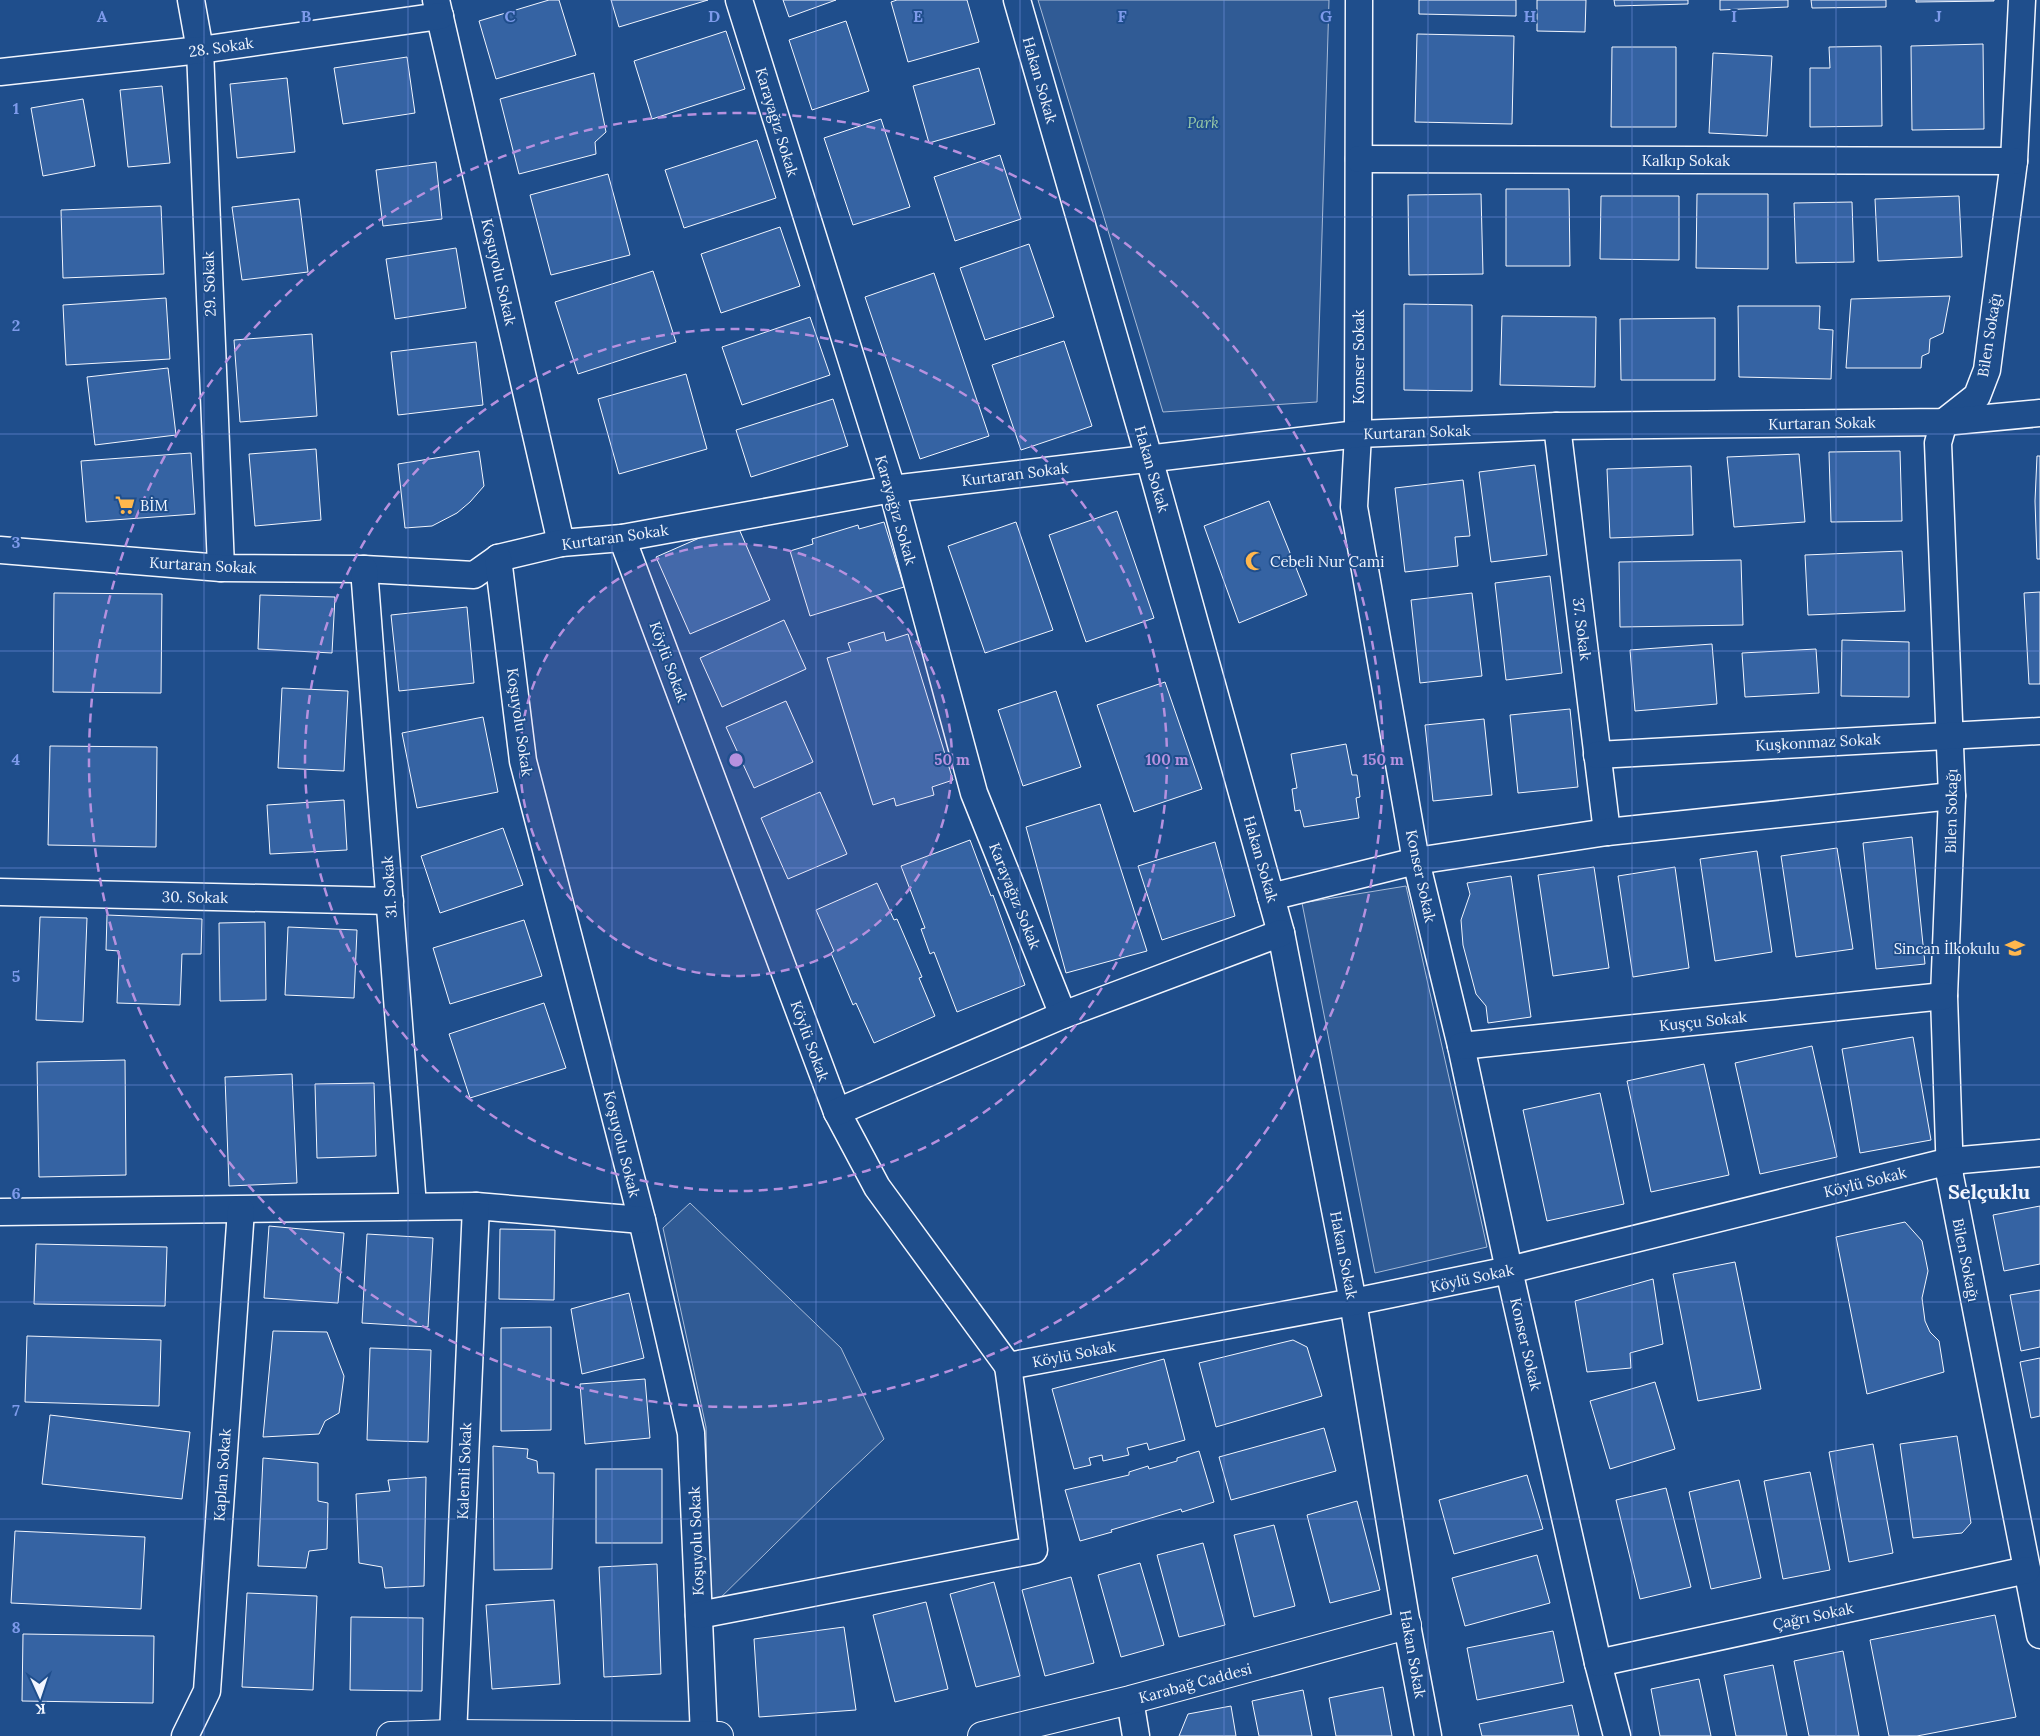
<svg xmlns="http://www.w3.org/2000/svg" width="2040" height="1736" font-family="Lora,serif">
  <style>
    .green { fill: #305b95; stroke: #a8bbd7 }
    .building { fill: #3563a3; stroke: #f2f6ff }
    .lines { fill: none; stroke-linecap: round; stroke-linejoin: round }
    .street-casing { stroke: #f2f6ff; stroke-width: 29 }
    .secondary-casing { stroke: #f2f6ff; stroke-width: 30 }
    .street { stroke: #1f4e8c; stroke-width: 26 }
    .secondary { stroke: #1f4e8c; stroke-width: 28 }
    .grid { fill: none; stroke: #7d9aea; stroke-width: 1; stroke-opacity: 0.55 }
    .ring { fill: none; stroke: #b691df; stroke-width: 2.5; stroke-dasharray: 9 6 }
    .labels { text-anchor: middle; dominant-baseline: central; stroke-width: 4; stroke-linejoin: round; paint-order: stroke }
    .street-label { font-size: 15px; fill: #f2f6ff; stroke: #1f4e8c }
    .park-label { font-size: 15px; font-style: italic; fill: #97c8a6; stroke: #1f4e8c }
    .poi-label { font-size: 15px; fill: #f2f6ff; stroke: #1f4e8c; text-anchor: start }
    .district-label { font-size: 20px; font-weight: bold; fill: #f2f6ff; stroke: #1f4e8c }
    .grid-label { font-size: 16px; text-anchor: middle; font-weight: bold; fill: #7d9aea; stroke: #1f4e8c; stroke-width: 4; stroke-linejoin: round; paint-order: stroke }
    .centre { fill: #b691df; stroke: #1f4e8c; stroke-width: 2.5 }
    .ring-label { font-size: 15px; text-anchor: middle; font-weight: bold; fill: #b691df; stroke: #1f4e8c; stroke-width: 4; stroke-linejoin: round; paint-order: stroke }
  </style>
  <rect width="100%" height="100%" fill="#1f4e8c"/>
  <g class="green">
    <polygon points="1038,0 1329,0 1317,402 1163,412"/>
    <polygon points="1406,886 1487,1247 1375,1273 1302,903"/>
    <polygon points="690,1203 841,1348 884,1439 831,1489 709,1609 706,1427 663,1228"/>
  </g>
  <g class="building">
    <polygon points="549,0 559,0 576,55 496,79 479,21"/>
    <polygon points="611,0 708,0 619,27"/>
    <polygon points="783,0 836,0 789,17"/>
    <polygon points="897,0 967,0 979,42 908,62 891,2"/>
    <polygon points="1419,0 1516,0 1516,16 1419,14"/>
    <polygon points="1537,0 1586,0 1585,32 1537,31"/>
    <polygon points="1614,0 1688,0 1688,4 1615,6"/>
    <polygon points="1720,0 1788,0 1788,7 1720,10"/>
    <polygon points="1811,0 1886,0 1886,7 1812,8"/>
    <polygon points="1916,0 1994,0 1994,1 1916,2"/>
    <polygon points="846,21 869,91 812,110 789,40"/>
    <polygon points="726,31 745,89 652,119 634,61"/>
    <polygon points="1417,34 1514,36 1512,124 1415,122"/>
    <polygon points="1983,44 1984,129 1912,130 1911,46"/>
    <polygon points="1881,46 1882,126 1810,127 1810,68 1830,68 1829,47"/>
    <polygon points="1612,47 1676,47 1676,127 1611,127"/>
    <polygon points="1713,53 1772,56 1767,136 1709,133"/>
    <polygon points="407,57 415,113 343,124 334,68"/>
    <polygon points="979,68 995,124 929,143 913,86"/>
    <polygon points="594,73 606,132 595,142 596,154 519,174 500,99"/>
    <polygon points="287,78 295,152 237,158 230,84"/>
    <polygon points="162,86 170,163 128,167 120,90"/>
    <polygon points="83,99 95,166 43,176 31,108"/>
    <polygon points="881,119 910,207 853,225 824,138"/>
    <polygon points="757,140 776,198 684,228 665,170"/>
    <polygon points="1000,155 1021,219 955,241 934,177"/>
    <polygon points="436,162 442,219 383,226 376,170"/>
    <polygon points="608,174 630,255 551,275 530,195"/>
    <polygon points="1506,189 1569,189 1570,266 1506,266"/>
    <polygon points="1481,194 1483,274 1409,275 1408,195"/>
    <polygon points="1697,194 1768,194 1768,269 1696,268"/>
    <polygon points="1601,196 1679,196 1679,260 1600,259"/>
    <polygon points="1959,196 1962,257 1878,261 1875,199"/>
    <polygon points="299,199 308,272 242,280 232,207"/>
    <polygon points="1852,202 1854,262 1796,263 1794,203"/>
    <polygon points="161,206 164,274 63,278 61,210"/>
    <polygon points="780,227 800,286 721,313 701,254"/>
    <polygon points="1029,244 1054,317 985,340 960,268"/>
    <polygon points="456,248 466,308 395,319 386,259"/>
    <polygon points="653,271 676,342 578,374 555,302"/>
    <polygon points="934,273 989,436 920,459 865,297"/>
    <polygon points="1950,296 1943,333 1930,339 1929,353 1922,356 1921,368 1846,368 1851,299"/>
    <polygon points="166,298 170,359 66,365 63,305"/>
    <polygon points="1404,304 1472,305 1472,391 1404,390"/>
    <polygon points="1738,306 1820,306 1819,329 1833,330 1831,379 1739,377"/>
    <polygon points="1502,316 1596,317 1595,387 1500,385"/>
    <polygon points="810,317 830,375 742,405 722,347"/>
    <polygon points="1715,318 1715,380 1621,380 1620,319"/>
    <polygon points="312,334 317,416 240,422 234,340"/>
    <polygon points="1064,341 1092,426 1021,450 992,365"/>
    <polygon points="476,342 483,405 398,415 391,352"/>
    <polygon points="168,368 176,435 95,445 87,377"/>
    <polygon points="686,374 707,449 619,474 598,399"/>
    <polygon points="833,399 848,446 751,477 736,430"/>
    <polygon points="316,449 321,520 255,526 249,454"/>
    <polygon points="479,451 484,486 470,502 457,513 432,526 405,528 398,464"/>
    <polygon points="1900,451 1902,521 1831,522 1829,452"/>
    <polygon points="191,453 195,514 86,522 81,461"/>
    <polygon points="1799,454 1805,522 1734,527 1727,457"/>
    <polygon points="2037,456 2040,456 2040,559 2037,559 2035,501"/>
    <polygon points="1535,465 1547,555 1491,562 1479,472"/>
    <polygon points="1691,466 1693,535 1610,538 1607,469"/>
    <polygon points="1463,480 1470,536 1455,537 1458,566 1405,572 1395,488"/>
    <polygon points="1269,501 1307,595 1239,623 1204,526"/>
    <polygon points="1117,511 1154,618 1086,642 1049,535"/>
    <polygon points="736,522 770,600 690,634 656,557"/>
    <polygon points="884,522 904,587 810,616 790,551 813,544 812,539 858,525 859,529"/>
    <polygon points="1016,522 1053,630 985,653 948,546"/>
    <polygon points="1902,551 1905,611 1808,615 1805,555"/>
    <polygon points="1741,560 1743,625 1620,627 1619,562"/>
    <polygon points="1550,576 1562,673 1506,680 1495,583"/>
    <polygon points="2040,592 2040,684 2029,684 2024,593"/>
    <polygon points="54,593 162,594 161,693 53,692"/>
    <polygon points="1472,593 1482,676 1420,683 1411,600"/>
    <polygon points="260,595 335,597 332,653 258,649"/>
    <polygon points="467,607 474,683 399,691 391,615"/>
    <polygon points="784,620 806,669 722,707 700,658"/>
    <polygon points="884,632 886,641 908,634 953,780 932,787 934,795 896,806 894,798 873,805 827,658 851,651 848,643"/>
    <polygon points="1842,640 1909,642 1909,697 1841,696"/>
    <polygon points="1712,644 1717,704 1635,711 1630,650"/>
    <polygon points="1816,649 1819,693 1745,697 1742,653"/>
    <polygon points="1165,682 1202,789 1134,812 1097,705"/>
    <polygon points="282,688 348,691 344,771 278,768"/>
    <polygon points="1056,691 1081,767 1023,786 998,710"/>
    <polygon points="786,701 813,762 754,788 726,727"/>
    <polygon points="1570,709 1578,787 1518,793 1510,715"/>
    <polygon points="483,717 498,792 417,808 402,733"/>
    <polygon points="1484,719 1492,795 1433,801 1425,725"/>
    <polygon points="1346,744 1352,775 1357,775 1360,797 1356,798 1359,818 1304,827 1300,810 1295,811 1292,789 1297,788 1291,754"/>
    <polygon points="50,746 157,747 156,847 48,845"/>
    <polygon points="820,792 847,854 788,879 761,818"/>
    <polygon points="344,800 347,850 270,854 267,805"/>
    <polygon points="1100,804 1147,951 1066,973 1026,827"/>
    <polygon points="503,828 523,885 440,913 421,856"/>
    <polygon points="1912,837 1925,964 1876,969 1863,843"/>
    <polygon points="970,840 991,896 993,895 1025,985 957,1012 934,952 930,954 921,929 925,928 901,866"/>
    <polygon points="1215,842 1235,916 1162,940 1138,866"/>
    <polygon points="1837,848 1853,949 1796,957 1781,856"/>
    <polygon points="1757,851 1772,952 1715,961 1700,859"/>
    <polygon points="1594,867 1609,968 1553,976 1538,875"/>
    <polygon points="1675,867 1689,968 1633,977 1618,876"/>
    <polygon points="1511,876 1531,1017 1488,1023 1486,1006 1476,994 1463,945 1461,920 1470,894 1467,883"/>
    <polygon points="877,883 894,920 897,919 922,977 919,978 935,1016 874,1043 856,1003 853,1005 831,953 834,951 816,910"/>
    <polygon points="107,915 202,919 201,954 182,954 180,1005 117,1003 119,951 106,950"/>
    <polygon points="40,917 87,918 83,1022 36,1020"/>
    <polygon points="524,920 542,976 450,1004 433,948"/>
    <polygon points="265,922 266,1000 220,1001 219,923"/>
    <polygon points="288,927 357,930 354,998 285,995"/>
    <polygon points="544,1003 566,1068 470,1098 449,1034"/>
    <polygon points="1913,1037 1931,1140 1860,1153 1842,1049"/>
    <polygon points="1812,1046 1837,1157 1760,1174 1735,1063"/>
    <polygon points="125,1060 126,1175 39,1177 37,1062"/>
    <polygon points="1704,1064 1729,1175 1651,1192 1627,1081"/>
    <polygon points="292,1074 297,1183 229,1186 225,1077"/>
    <polygon points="374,1083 376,1156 317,1158 315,1084"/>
    <polygon points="1600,1093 1624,1204 1547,1221 1523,1110"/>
    <polygon points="2040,1206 2040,1264 2004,1271 1993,1215"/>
    <polygon points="1905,1222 1922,1241 1928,1271 1922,1298 1925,1321 1930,1332 1939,1341 1944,1372 1867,1394 1836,1237"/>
    <polygon points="269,1226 344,1233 338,1303 264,1298"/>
    <polygon points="500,1229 555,1230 554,1300 499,1299"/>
    <polygon points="367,1234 433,1238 428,1327 362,1323"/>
    <polygon points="36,1244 167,1247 165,1306 34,1304"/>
    <polygon points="1735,1262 1761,1389 1698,1401 1673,1274"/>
    <polygon points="1653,1279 1663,1344 1630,1353 1631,1368 1587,1372 1575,1301"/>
    <polygon points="2040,1290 2040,1347 2021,1351 2010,1295"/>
    <polygon points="629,1293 644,1358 582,1374 571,1309"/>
    <polygon points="551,1327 551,1430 501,1431 501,1328"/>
    <polygon points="273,1331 327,1332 344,1376 339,1413 325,1421 319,1434 263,1437"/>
    <polygon points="27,1336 161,1340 159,1406 25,1402"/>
    <polygon points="1293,1340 1307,1347 1322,1396 1216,1427 1199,1363"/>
    <polygon points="370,1348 431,1350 428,1442 367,1440"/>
    <polygon points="2040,1358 2040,1416 2031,1418 2020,1362"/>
    <polygon points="1164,1359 1185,1440 1149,1450 1147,1443 1127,1448 1129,1455 1103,1461 1102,1455 1089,1458 1091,1465 1074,1469 1052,1389"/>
    <polygon points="645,1379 650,1438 585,1444 580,1384"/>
    <polygon points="1655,1382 1675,1449 1610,1469 1590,1401"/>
    <polygon points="50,1415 190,1432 182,1499 42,1484"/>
    <polygon points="1324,1428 1336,1471 1231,1500 1219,1457"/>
    <polygon points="1957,1436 1971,1523 1962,1533 1913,1538 1900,1444"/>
    <polygon points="1873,1444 1893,1553 1849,1562 1829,1452"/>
    <polygon points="493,1446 528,1449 527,1458 537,1461 538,1473 554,1473 552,1569 494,1570"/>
    <polygon points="1199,1451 1214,1502 1182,1512 1181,1509 1111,1530 1112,1532 1080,1541 1065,1490 1129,1475 1129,1472 1148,1466 1149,1469 1177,1461 1177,1458"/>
    <polygon points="263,1458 318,1463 318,1501 328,1503 327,1549 309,1551 306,1568 258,1566"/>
    <rect x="596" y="1469" width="66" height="74"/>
    <polygon points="1810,1472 1830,1570 1783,1579 1764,1481"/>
    <polygon points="1527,1475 1543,1529 1454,1554 1439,1500"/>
    <polygon points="426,1477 424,1586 385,1588 382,1567 359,1563 356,1494 390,1491 388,1480"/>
    <polygon points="1739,1480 1761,1578 1711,1589 1689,1492"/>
    <polygon points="1666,1488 1691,1587 1640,1599 1616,1500"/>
    <polygon points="1357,1501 1380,1590 1330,1603 1307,1515"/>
    <polygon points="1274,1525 1295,1606 1254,1617 1234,1535"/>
    <polygon points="15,1531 145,1537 141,1609 11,1603"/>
    <polygon points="1203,1543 1225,1625 1179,1637 1157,1555"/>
    <polygon points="1537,1555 1550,1603 1465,1626 1452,1578"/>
    <polygon points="1140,1563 1164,1645 1121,1657 1098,1575"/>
    <polygon points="657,1564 661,1674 604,1677 599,1567"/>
    <polygon points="1071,1577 1094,1663 1045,1676 1022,1590"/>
    <polygon points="994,1582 1020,1676 976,1687 950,1594"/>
    <polygon points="247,1593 317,1596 313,1690 242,1687"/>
    <polygon points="554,1600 560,1684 492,1689 486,1605"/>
    <polygon points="926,1602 948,1689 895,1702 873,1615"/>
    <polygon points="1995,1615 2016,1717 1917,1736 1889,1736 1870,1640"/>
    <polygon points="351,1617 423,1618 422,1691 350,1690"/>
    <polygon points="844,1627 856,1710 759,1717 754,1639"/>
    <polygon points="1553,1631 1564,1682 1477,1700 1467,1648"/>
    <polygon points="23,1634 154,1636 153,1703 22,1701"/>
    <polygon points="1843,1651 1859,1736 1809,1736 1794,1661"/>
    <polygon points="1773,1665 1787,1736 1736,1736 1724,1675"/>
    <polygon points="1699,1679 1711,1736 1660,1736 1651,1689"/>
    <polygon points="1383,1687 1392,1736 1336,1736 1329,1698"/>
    <polygon points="1303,1690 1312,1736 1259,1736 1252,1701"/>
    <polygon points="1572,1705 1579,1736 1482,1736 1479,1724"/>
    <polygon points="1231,1706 1236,1736 1179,1736 1188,1714"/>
  </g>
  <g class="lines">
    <defs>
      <g id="street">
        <polyline points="191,0 200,50 221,568"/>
        <polyline points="436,0 561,543"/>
        <polyline points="739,0 892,489 974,793 1063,1015"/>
        <polyline points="1017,0 1149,458 1281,933 1353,1302 1407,1625 1428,1736"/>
        <polyline points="1359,0 1358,434 1354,507 1416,861 1461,1046 1509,1270 1598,1663 1617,1736"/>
        <polyline points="2022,0 2014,161 1987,370 1977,396 1944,422 1938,443 1952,796 1944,996 1950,1176 2040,1635"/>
        <polyline points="0,72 200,50 440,16"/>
        <polyline points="1359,159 2014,161"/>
        <polyline points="1557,426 1607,832"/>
        <polyline points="622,538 837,1112 877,1187 1008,1366 1353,1302 1509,1270 1950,1161 2040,1153"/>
        <polyline points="0,550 221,568 364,569 474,575 498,558 561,543 622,538 892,489 1358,434 1557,426 1944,422 2040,413"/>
        <polyline points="498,558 523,761 642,1220 691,1433 704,1736"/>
        <polyline points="364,569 413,1206"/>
        <polyline points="1597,755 2040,731"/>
        <polyline points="0,892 390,901"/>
        <polyline points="1271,897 1416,861 1607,832 1952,796"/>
        <polyline points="1461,1046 1944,996"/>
        <polyline points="837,1112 1063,1015 1281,933"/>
        <polyline points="0,1212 476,1206 642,1220"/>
        <polyline points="699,1615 1034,1550 1008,1366"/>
        <polyline points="1598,1663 2027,1570"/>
        <polyline points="1130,1700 1136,1736"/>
        <polyline points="185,1736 207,1691 241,1210"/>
        <polyline points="453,1736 476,1206"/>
      </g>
      <g id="secondary">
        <polyline points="391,1736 453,1734 719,1736"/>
        <polyline points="982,1736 1130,1700 1407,1625"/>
      </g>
    </defs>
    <use href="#street" class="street-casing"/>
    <use href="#secondary" class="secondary-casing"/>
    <use href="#street" class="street"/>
    <use href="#secondary" class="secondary"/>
  </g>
  <path class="grid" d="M204,0V1736M408,0V1736M612,0V1736M816,0V1736M1020,0V1736M1224,0V1736M1428,0V1736M1632,0V1736M1836,0V1736M0,217H2040M0,434H2040M0,651H2040M0,868H2040M0,1085H2040M0,1302H2040M0,1519H2040"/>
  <circle cx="736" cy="760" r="216" fill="#b691df" fill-opacity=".12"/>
  <g class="ring">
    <circle cx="736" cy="760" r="216"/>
    <circle cx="736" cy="760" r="431"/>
    <circle cx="736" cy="760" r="647"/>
  </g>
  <defs>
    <symbol id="supermarket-bare" viewBox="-9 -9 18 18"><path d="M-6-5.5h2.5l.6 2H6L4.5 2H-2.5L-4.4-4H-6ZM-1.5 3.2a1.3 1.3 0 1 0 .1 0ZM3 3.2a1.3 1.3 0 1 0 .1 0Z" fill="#ffb74d" stroke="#1f4e8c" stroke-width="2.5" paint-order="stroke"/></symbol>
    <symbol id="mosque-bare" viewBox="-9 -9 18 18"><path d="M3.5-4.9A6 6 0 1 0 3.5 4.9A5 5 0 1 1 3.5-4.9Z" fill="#ffb74d" stroke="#1f4e8c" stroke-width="2.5" paint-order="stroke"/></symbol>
    <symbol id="school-bare" viewBox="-9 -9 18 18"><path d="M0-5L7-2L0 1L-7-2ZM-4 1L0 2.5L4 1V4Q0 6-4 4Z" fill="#ffb74d" stroke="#1f4e8c" stroke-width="2.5" paint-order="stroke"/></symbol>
  </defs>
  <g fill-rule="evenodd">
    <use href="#supermarket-bare" x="111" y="491" width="28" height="28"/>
    <use href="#mosque-bare" x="1241" y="547" width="28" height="28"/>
    <use href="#school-bare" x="2001" y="934" width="28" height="28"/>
  </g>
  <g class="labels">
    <g class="street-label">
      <text transform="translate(221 47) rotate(-8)">28. Sokak</text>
      <text transform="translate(1040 80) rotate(74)">Hakan Sokak</text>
      <text transform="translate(777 122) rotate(73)">Karayağız Sokak</text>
      <text x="1686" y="160">Kalkıp Sokak</text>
      <text transform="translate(499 272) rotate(77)">Koşuyolu Sokak</text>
      <text transform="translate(209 284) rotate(-92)">29. Sokak</text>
      <text transform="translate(1989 335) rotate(-81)">Bilen Sokağı</text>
      <text transform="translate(1358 357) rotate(-90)">Konser Sokak</text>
      <text transform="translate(1822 423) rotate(-1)">Kurtaran Sokak</text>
      <text transform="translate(1417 432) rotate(-2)">Kurtaran Sokak</text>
      <text transform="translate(1152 469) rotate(74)">Hakan Sokak</text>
      <text transform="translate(1015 474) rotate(-7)">Kurtaran Sokak</text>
      <text transform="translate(896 510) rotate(74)">Karayağız Sokak</text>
      <text transform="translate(615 537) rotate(-8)">Kurtaran Sokak</text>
      <text transform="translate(203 565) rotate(3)">Kurtaran Sokak</text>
      <text transform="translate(1582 629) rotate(83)">37. Sokak</text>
      <text transform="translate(669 662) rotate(70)">Köylü Sokak</text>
      <text transform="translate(520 722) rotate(82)">Koşuyolu Sokak</text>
      <text transform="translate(1818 742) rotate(-3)">Kuşkonmaz Sokak</text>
      <text transform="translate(1951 811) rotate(-89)">Bilen Sokağı</text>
      <text transform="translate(1261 859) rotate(74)">Hakan Sokak</text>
      <text transform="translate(1421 876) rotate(78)">Konser Sokak</text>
      <text transform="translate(389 887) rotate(-94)">31. Sokak</text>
      <text transform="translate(1015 896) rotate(68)">Karayağız Sokak</text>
      <text transform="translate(195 897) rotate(1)">30. Sokak</text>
      <text transform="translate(1703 1021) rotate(-6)">Kuşçu Sokak</text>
      <text transform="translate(810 1041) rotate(70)">Köylü Sokak</text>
      <text transform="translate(622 1144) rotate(76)">Koşuyolu Sokak</text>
      <text transform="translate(1865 1182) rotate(-14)">Köylü Sokak</text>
      <text transform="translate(1344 1255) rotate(79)">Hakan Sokak</text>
      <text transform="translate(1966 1260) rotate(79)">Bilen Sokağı</text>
      <text transform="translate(1472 1278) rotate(-12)">Köylü Sokak</text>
      <text transform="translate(1526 1344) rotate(77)">Konser Sokak</text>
      <text transform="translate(1074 1354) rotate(-11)">Köylü Sokak</text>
      <text transform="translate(464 1471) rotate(-88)">Kalemli Sokak</text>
      <text transform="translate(222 1475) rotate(-86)">Kaplan Sokak</text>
      <text transform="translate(696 1541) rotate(-92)">Koşuyolu Sokak</text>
      <text transform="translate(1813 1616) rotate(-12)">Çağrı Sokak</text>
      <text transform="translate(1413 1654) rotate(80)">Hakan Sokak</text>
      <text transform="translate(1195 1683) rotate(-15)">Karabağ Caddesi</text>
    </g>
    <g class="park-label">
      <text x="1203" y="122">Park</text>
    </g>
    <g class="poi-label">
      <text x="140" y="505">BİM</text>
      <text x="1270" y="561">Cebeli Nur Cami</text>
      <text x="2000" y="948" text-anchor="end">Sincan İlkokulu</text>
    </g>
    <g class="district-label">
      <text x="1989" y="1191">Selçuklu</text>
    </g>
  </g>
  <g class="grid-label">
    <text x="102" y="22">A</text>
    <text x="306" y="22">B</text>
    <text x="510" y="22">C</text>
    <text x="714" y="22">D</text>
    <text x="918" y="22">E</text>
    <text x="1122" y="22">F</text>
    <text x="1326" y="22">G</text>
    <text x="1530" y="22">H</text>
    <text x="1734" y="22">I</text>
    <text x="1938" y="22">J</text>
    <text x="16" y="114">1</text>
    <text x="16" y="331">2</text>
    <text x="16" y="548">3</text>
    <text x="16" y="765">4</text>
    <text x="16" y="982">5</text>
    <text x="16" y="1199">6</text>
    <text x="16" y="1416">7</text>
    <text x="16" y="1633">8</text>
  </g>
  <circle cx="736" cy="760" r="8" class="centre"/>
  <g class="ring-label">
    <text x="952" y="765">50 m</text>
    <text x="1167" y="765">100 m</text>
    <text x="1383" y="765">150 m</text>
  </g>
  <g transform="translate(40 1696) rotate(177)" stroke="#1f4e8c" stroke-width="4" paint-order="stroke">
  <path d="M0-4L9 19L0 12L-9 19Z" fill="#f2f6ff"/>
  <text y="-8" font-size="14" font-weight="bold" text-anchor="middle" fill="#f2f6ff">K</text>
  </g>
</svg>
